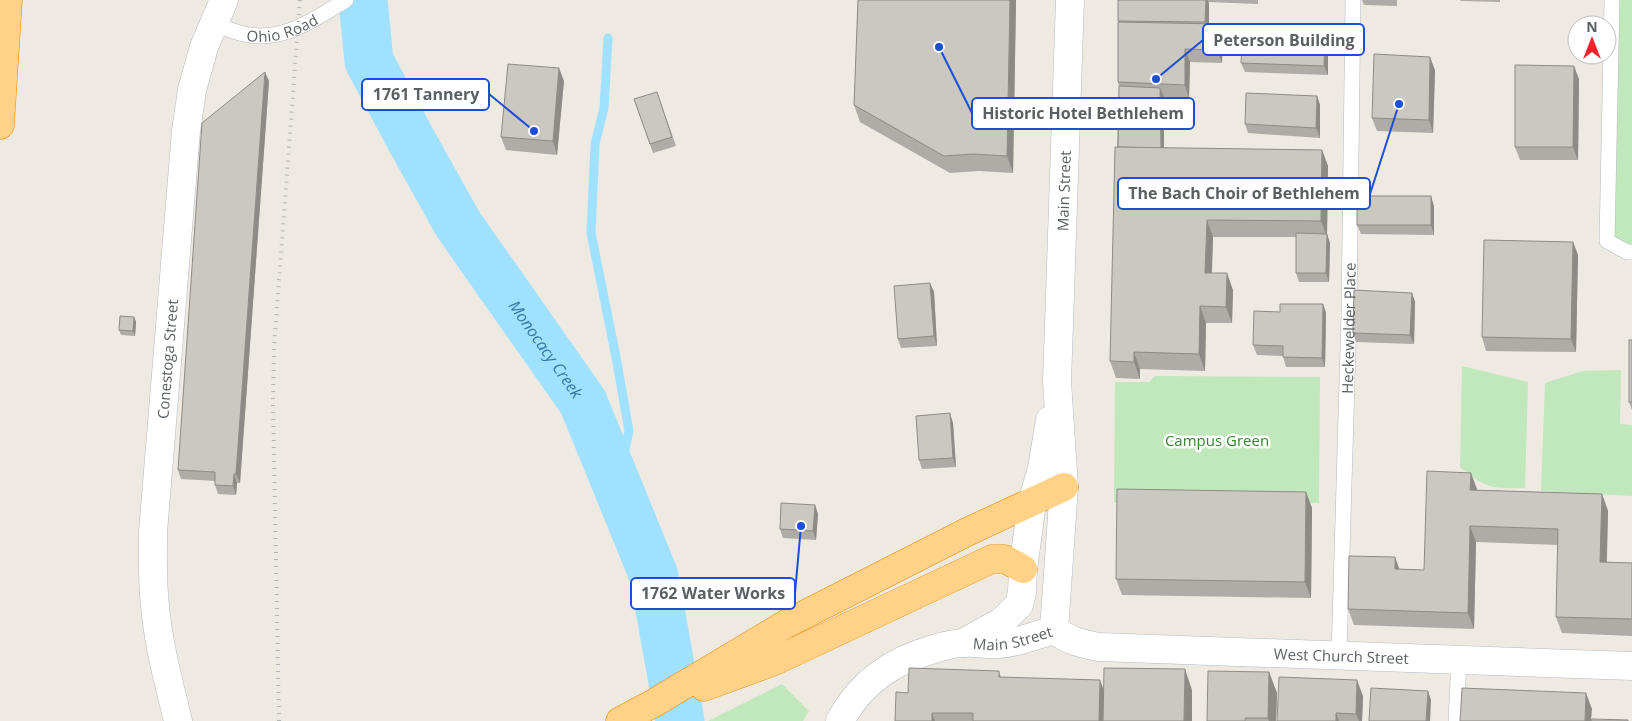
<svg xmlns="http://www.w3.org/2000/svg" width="1632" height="721" font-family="'Open Sans',sans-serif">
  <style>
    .green { fill: #c1e7bc }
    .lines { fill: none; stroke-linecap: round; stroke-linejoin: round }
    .stream { stroke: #a0e1ff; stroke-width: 9 }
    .river { stroke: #a0e1ff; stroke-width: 49 }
    .lane-casing { stroke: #b4b9bd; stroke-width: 16 }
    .street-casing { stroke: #b4b9bd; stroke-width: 29 }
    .secondary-casing { stroke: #b5babf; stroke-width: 29 }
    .highway-casing { stroke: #ef8700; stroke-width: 29 }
    .lane { stroke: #fff; stroke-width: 15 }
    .street { stroke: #fff; stroke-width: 28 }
    .secondary { stroke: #fff; stroke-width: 28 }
    .highway { stroke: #ffd287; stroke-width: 28 }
    .rail { stroke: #b3b4b4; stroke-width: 4; stroke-dasharray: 1 6; stroke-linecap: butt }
    .wall { fill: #afaba6 }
    .shaded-wall { fill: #8e8b87 }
    .building { fill: #cbc7c1; stroke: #8e8b87 }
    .labels { text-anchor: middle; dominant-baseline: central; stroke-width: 5; stroke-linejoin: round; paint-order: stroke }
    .street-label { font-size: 15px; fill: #5a5f63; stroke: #fff }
    .park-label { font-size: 15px; fill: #36852f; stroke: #fff }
    .water-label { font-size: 16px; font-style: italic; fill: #3378a4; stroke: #fff }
    .leader { fill: none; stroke: #1d4ed8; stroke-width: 2 }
    .callout-dot { fill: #1d4ed8; stroke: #fff; stroke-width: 2 }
    .callout { fill: #fff; stroke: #1d4ed8; stroke-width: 2 }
    .callout-label { font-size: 16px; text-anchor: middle; font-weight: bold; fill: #5a5f63 }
  </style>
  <rect width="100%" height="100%" fill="#eeeae1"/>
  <g class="green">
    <polygon points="1612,0 1632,0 1632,252 1607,241"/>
    <path d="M1462,366L1528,382L1525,488C1492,489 1485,488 1460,467Z"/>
    <polygon points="1621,370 1620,424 1632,425 1632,496 1541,491 1545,383 1583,371"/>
    <polygon points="1155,376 1320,377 1319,503 1114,503 1115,382 1149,382"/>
    <polygon points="782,684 809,711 803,721 708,721"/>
  </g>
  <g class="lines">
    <polyline class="stream" points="608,38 604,108 595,144 591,233 616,357 629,431 617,487"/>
    <path class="river" id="s1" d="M363,0L369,61L410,138L458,224L583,402L654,576L680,721"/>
    <defs>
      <g id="lane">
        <polyline points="1612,0 1607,241 1627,252 1632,252"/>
        <path id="s2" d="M214,24C224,27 234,32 244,34C282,43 315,19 346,0"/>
        <path id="s3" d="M1339,656L1349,313L1353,0"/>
        <polyline points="1456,721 1459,660"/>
      </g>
      <g id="street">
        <path id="s4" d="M178,721C169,683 158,644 155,605C152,581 153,556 153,532L186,131L192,90L204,47L224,0"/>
      </g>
      <g id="secondary">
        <path id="s5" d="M1054,630L1064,487L1057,382L1070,0"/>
        <path id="s6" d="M1054,630C1068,640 1081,644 1099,647L1632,666"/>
        <polyline points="963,643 1001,622 1019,605 1022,592 1023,569 1032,503 1042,468 1050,420"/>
        <path id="s7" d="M840,721C861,682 892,661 934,649C944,646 954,643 964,643C976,642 987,645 999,644C1018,643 1035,635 1054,630"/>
      </g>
      <g id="highway">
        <polyline points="0,125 8,0"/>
        <polyline points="704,687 775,661 992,559 1005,559 1023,569"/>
        <polyline points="620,721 654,703 786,624 967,532 1064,487"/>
      </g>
    </defs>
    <use href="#lane" class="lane-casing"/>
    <use href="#street" class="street-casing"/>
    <use href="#secondary" class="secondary-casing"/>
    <use href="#highway" class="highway-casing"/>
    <use href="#lane" class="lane"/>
    <use href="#street" class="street"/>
    <use href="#secondary" class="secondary"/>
    <use href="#highway" class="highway"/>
    <polyline class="rail" points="279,721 273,401 274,348 300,0"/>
  </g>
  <g class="wall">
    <polygon points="858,0 1016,0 1013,173 979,171 950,173 860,122 854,105"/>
    <polygon points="1118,0 1258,0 1258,4 1208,2 1209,4 1209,24 1218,24 1223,37 1222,63 1190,62 1189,99 1164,97 1164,148 1322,150 1328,166 1327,234 1330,243 1329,282 1299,282 1296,273 1296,237 1213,237 1212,273 1233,290 1232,323 1206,323 1205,371 1140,369 1140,379 1116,378 1110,361 1119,86 1118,82"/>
    <polygon points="1362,0 1397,0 1397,6 1364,5"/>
    <polygon points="1460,0 1500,0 1500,2 1461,1"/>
    <polygon points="1328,42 1328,75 1245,72 1241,63"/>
    <polygon points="1435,70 1433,133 1377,131 1372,118"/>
    <polygon points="1579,79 1578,160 1520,160 1515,147"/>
    <polygon points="269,81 240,483 237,483 236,495 218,494 215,485 215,481 181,479 178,470"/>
    <polygon points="564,81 557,155 506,150 501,137"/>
    <polygon points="657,92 676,146 653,153 634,99"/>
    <polygon points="1317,96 1320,105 1320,138 1248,133 1245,124"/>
    <polygon points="1434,206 1434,235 1361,234 1357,225"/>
    <polygon points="1573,242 1578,255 1576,352 1486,351 1482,337"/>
    <polygon points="930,283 934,292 937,346 901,348 898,339"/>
    <polygon points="1412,293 1415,302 1414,344 1356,342 1353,333"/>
    <polygon points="1323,304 1326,313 1325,367 1286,367 1283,356 1257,355 1253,345 1280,312"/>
    <polygon points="134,317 136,322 135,336 121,335 119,330"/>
    <polygon points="1632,340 1632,410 1629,402"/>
    <polygon points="953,423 956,467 922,469 919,460"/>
    <polygon points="1477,490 1602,494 1608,511 1607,562 1632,563 1632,636 1562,633 1556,617 1558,545 1476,542 1474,629 1354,625 1348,609 1395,557 1399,569 1424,570"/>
    <polygon points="1306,492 1312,508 1311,598 1122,595 1116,579"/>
    <polygon points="815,505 818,514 816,540 783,538 780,529"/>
    <polygon points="999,671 1001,677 1104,690 1192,690 1192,721 895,721 908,693"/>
    <polygon points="1269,672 1277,693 1276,721 1207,721"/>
    <polygon points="1363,696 1362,721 1277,721"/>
  </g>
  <g class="shaded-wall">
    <polygon points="1010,0 1016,0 1013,173 1007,156"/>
    <polygon points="1206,0 1208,0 1209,4 1209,31 1205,22"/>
    <polygon points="1218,24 1223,37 1222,63 1217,50"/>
    <polygon points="1325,33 1328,42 1328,75 1324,66"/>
    <polygon points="1185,49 1190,62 1189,99 1185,85"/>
    <polygon points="1430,57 1435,70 1433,133 1429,120"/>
    <polygon points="1574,66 1579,79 1578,160 1573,147"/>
    <polygon points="559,68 564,81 557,155 553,141"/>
    <polygon points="265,72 269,81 240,483 236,474"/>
    <polygon points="1160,88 1164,97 1164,164 1161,155"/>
    <polygon points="1317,96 1320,105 1320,138 1316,128"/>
    <polygon points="1322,150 1328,166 1327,237 1321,221"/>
    <polygon points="1431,196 1434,206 1434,235 1431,225"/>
    <polygon points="1207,220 1213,237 1211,289 1205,273"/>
    <polygon points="1327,234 1330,243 1329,282 1326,273"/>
    <polygon points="1573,242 1578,255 1576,352 1571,339"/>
    <polygon points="1227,273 1233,290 1232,323 1226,307"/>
    <polygon points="930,283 934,292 937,346 934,336"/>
    <polygon points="1412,293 1415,302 1414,344 1410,335"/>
    <polygon points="1323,304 1326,313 1325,367 1322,358"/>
    <polygon points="1200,306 1206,323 1205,371 1199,354"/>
    <polygon points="134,317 136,322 135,336 133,331"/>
    <polygon points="1134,352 1140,369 1140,379 1134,362"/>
    <polygon points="950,413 953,423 956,467 953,458"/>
    <polygon points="1471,473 1477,489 1476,506 1470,490"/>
    <polygon points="234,474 237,483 236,495 233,486"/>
    <polygon points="1306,492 1312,508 1311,598 1305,582"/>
    <polygon points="1602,494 1608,511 1606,578 1600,562"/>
    <polygon points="815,505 818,514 816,540 813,531"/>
    <polygon points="1470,526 1476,542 1474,629 1468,613"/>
    <polygon points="1395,557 1401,574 1395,569"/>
    <polygon points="1185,669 1192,690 1192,721 1184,721"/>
    <polygon points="1269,672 1277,693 1276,721 1269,721 1268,718"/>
    <polygon points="1100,680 1106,696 1105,721 1099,721"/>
    <polygon points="1357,680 1363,696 1362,721 1359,721 1356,714"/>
    <polygon points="1428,691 1431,700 1430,721 1426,721"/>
    <polygon points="1586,693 1592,709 1591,721 1585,721"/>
    <polygon points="932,713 935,721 932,721"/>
    <polygon points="1336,713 1339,721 1336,721"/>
  </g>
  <g class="building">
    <polygon points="858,0 1010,0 1007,156 973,154 944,156 854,105"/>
    <polygon points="1118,0 1206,0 1205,22 1118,21"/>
    <polygon points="1118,22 1218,24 1217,50 1185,49 1185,85 1118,82"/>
    <polygon points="1243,30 1325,33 1324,66 1241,63"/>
    <polygon points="1374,54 1430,57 1429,120 1372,118"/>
    <polygon points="508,64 559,68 553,141 501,137"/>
    <polygon points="1515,65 1574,66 1573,147 1515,147"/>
    <polygon points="265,72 236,474 234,474 233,486 215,485 215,472 178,470 202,123"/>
    <polygon points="1119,86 1160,88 1161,148 1118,147"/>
    <polygon points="657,92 672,137 650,144 634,99"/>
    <polygon points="1246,93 1317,96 1316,128 1245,124"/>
    <polygon points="1115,147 1322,150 1321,221 1207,220 1205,273 1227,273 1226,307 1200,306 1199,354 1134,352 1134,362 1110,361"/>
    <rect x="1357" y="196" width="74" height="29"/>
    <polygon points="1296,233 1327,234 1326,273 1296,273"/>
    <polygon points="1484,240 1573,242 1571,339 1482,337"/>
    <polygon points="930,283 934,336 898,339 894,286"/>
    <polygon points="1354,290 1412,293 1410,335 1353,333"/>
    <polygon points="1280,304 1323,304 1322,358 1283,357 1283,346 1253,345 1254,311 1280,312"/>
    <polygon points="120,316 134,317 133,331 119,330"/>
    <rect x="1629" y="340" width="3" height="62"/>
    <polygon points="950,413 953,458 919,460 916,416"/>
    <polygon points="1427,471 1471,473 1470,490 1602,494 1600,562 1632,563 1632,619 1556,617 1558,529 1470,526 1468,613 1348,609 1349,556 1395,557 1395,569 1424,570"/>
    <polygon points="1117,489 1306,492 1305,582 1116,579"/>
    <polygon points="781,503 815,505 813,531 780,529"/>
    <polygon points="909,668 999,671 999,677 1100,680 1099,721 973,721 973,713 932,713 932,721 895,721 896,692 908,693"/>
    <polygon points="1104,668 1185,669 1184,721 1103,721"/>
    <polygon points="1208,671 1269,672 1268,718 1245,718 1245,721 1207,721"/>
    <polygon points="1279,677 1357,680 1356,714 1336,713 1336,721 1277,721"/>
    <polygon points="1371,688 1428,691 1426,721 1369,721"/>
    <polygon points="1462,688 1586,693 1585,721 1460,721"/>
    <polygon points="1592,719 1628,720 1628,721 1591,721"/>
  </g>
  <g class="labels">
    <g class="street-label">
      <text stroke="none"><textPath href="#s2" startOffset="71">Ohio Road</textPath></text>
      <text stroke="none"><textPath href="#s5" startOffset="440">Main Street</textPath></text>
      <text stroke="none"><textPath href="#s3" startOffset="328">Heckewelder Place</textPath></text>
      <text stroke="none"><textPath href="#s4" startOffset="365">Conestoga Street</textPath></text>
      <text stroke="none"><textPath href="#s7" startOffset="202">Main Street</textPath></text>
      <text stroke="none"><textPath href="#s6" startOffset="291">West Church Street</textPath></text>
    </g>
    <g class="park-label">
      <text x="1217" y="440">Campus Green</text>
    </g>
    <g class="water-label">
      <text stroke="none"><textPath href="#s1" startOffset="400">Monocacy Creek</textPath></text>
    </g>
  </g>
  <path class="leader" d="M1156 79L1203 40M534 131L489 94M939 47L972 113M1399 104L1370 194M801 526L795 593"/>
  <g class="callout-dot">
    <circle cx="1156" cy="79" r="5"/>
    <circle cx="534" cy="131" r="5"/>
    <circle cx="939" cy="47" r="5"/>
    <circle cx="1399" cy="104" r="5"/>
    <circle cx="801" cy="526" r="5"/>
  </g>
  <g class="callout">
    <rect x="1203" y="24" width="161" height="31" rx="5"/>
    <rect x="362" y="79" width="127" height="31" rx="5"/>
    <rect x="972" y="98" width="222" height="31" rx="5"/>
    <rect x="1118" y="178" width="252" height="31" rx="5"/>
    <rect x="631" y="578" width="164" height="31" rx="5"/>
  </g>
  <g class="callout-label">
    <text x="1284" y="46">Peterson Building</text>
    <text x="426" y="100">1761 Tannery</text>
    <text x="1083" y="119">Historic Hotel Bethlehem</text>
    <text x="1244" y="199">The Bach Choir of Bethlehem</text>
    <text x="713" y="599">1762 Water Works</text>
  </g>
  <g transform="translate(1592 40)"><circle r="24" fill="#ffffff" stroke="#bdbfc1"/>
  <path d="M0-4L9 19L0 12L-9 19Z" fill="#f3222c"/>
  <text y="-8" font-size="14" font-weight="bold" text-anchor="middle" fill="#5a5f63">N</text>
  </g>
</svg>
